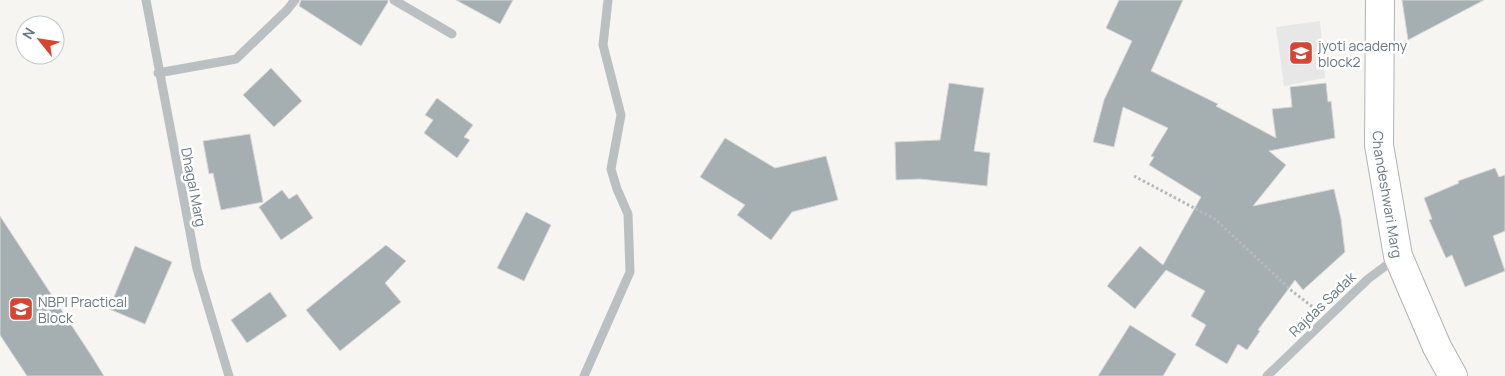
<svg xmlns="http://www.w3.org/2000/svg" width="1505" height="376" font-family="Manrope,sans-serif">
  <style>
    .built { fill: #e6e7e6 }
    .building { fill: #a5aeb1; stroke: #d7d7d5 }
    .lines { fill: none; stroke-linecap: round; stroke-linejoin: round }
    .major-casing { stroke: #aeb4b7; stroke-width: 30 }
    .path { stroke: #b5b9bb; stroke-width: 3; stroke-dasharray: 2.5 2.5; stroke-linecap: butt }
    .minor { stroke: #bac0c2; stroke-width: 9 }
    .major { stroke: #fff; stroke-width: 28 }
    .labels { text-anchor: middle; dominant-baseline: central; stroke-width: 5; stroke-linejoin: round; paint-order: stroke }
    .poi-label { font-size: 14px; fill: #677981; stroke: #fff; text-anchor: start }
    .street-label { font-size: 14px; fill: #677981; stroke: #fff }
  </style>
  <rect width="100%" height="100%" fill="#f6f5f2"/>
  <polygon class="built" points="1320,21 1325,78 1284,86 1276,27"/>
  <g class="building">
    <polygon points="301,0 388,0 388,2 361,46 299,6"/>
    <polygon points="456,0 513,0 500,24"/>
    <polygon points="1119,0 1183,0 1151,71 1218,104 1216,106 1276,138 1272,109 1292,107 1290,87 1326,83 1328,102 1331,101 1335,138 1269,151 1286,165 1253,206 1334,189 1341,219 1345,252 1303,290 1295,280 1258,330 1260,331 1247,350 1238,344 1227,364 1195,345 1206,325 1191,316 1205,291 1166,270 1135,309 1107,286 1140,246 1163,265 1201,197 1149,165 1154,157 1151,156 1168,128 1123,107 1114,147 1093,142 1104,100 1132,41 1106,28"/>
    <polygon points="1402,0 1484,0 1408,40"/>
    <polygon points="271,68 302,101 274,127 243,95"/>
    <polygon points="949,83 984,88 974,151 990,153 987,186 920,179 896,180 895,142 940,140"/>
    <polygon points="437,98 473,125 464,137 470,140 457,158 424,133 433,120 425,115"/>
    <polygon points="250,134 263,202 221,210 213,173 209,174 203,141"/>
    <polygon points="725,138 775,168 826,156 838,200 792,212 771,240 737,215 745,205 700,177"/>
    <polygon points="1495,168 1499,177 1505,175 1505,231 1493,236 1505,271 1465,287 1452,255 1446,258 1429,220 1432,219 1424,198 1459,183 1458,181"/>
    <polygon points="282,190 289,199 297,194 313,218 281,240 259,207"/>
    <polygon points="526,212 551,225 524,281 497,268"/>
    <polygon points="0,216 91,355 104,376 27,376 0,335"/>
    <polygon points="386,245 406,261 385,283 401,302 340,351 306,310"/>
    <polygon points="135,246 172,262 145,324 109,309"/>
    <polygon points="270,292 287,316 247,343 231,320"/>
    <polygon points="1130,325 1176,354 1163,376 1098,376"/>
  </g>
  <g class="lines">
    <defs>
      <g id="major">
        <path id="s1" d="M1380,0L1379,145L1398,256L1437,347L1453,376"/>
      </g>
    </defs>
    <use href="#major" class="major-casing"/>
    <polyline class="path" points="1134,176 1215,219 1292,291 1314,308"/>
    <g class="minor">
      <polyline points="146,0 197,269 229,376"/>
      <polyline points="394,0 452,34"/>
      <polyline points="158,73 236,59 287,10 295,0"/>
      <polyline points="584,376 630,272 628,214 617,189 611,169 621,115 603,45 608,0"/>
      <polyline points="1267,376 1368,279 1396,258"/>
    </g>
    <use href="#major" class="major"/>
  </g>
  <defs>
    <symbol id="school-square" viewBox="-11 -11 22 22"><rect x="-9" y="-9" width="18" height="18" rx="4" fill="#d74431" stroke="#fff"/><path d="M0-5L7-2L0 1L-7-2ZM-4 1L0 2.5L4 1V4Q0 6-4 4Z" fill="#fff"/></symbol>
    <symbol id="university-square" viewBox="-11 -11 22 22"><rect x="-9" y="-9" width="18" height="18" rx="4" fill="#d74431" stroke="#fff"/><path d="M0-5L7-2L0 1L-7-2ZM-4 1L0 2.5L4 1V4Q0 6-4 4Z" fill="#fff"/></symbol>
  </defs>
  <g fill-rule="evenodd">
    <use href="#school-square" x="1287" y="39" width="28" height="28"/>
    <use href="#university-square" x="7" y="295" width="28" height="28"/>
  </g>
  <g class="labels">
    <g class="poi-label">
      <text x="1318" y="45">jyoti academy<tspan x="1318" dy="16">block2</tspan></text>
      <text x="38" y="301">NBPI Practical<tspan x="38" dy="16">Block</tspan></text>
    </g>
    <g class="street-label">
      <text transform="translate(194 187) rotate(79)">Dhagal Marg</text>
      <text stroke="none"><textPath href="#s1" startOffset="195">Chandeshwari Marg</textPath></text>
      <text transform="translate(1322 304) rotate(-44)">Rajdas Sadak</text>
    </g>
  </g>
  <g transform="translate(40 40) rotate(300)"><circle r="24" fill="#ffffff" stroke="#c2c9cd"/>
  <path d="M0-4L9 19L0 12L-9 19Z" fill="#d74431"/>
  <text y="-8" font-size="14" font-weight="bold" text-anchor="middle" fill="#677981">N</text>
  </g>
</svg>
